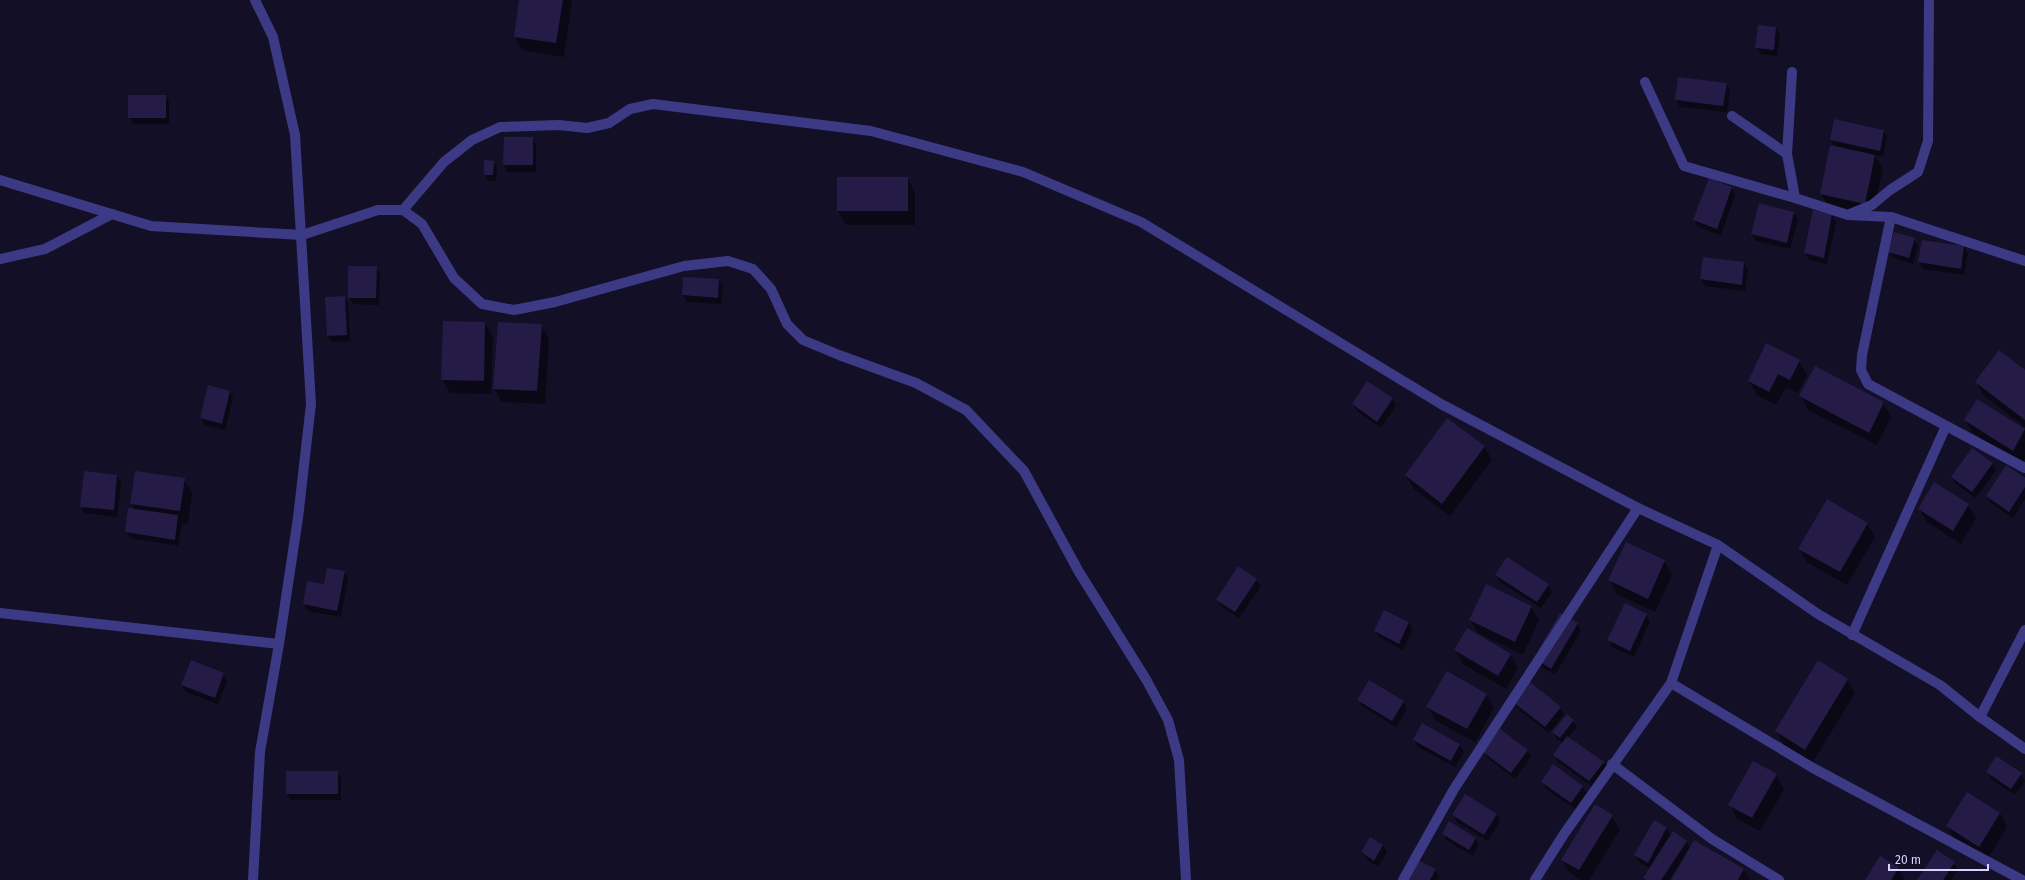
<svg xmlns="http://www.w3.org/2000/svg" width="2025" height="880" font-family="'Fira Sans',sans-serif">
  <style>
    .shadow { fill: #0007 }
    .building { fill: #241b47 }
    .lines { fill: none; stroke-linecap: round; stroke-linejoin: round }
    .service { stroke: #3d3a85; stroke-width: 10 }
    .minor { stroke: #3d3a85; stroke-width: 10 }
  </style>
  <rect width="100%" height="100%" fill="#130f26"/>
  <g class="shadow">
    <polygon points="520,0 572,0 564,57 522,50 515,37"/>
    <polygon points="1776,28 1780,35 1777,56 1760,54 1756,47"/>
    <polygon points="1726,84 1730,91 1727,112 1680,107 1676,100"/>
    <polygon points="165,96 169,102 169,124 133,124 129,117"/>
    <polygon points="1884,131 1887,138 1883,157 1874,155 1883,169 1872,217 1829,207 1821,194 1835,147 1831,140"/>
    <polygon points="505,138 532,138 536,145 536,172 508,172 504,165"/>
    <polygon points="493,162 497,168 496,181 489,181 485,175"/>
    <polygon points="838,178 907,178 915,192 915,225 846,225 838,211"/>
    <polygon points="1732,188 1735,195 1721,235 1698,227 1694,220"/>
    <polygon points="1759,204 1794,213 1798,220 1790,249 1756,241 1752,234"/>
    <polygon points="1832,215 1836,222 1827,264 1809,260 1805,253"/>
    <polygon points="1914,239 1918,246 1913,264 1893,258 1889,252"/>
    <polygon points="1922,241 1964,247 1968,253 1964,275 1923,269 1919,262"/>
    <polygon points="1744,263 1748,270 1745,291 1705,286 1701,279"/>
    <polygon points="376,267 380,274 379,305 353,304 349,298"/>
    <polygon points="719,280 723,287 721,304 687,302 683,295"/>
    <polygon points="344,297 348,303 350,341 332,342 328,336"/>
    <polygon points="485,323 493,337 491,394 450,393 442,379"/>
    <polygon points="541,325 549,339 545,404 502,402 494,388"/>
    <polygon points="1799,361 1807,375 1798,393 1786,387 1776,405 1757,395 1749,381"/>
    <polygon points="2025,371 2025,427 1984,396 1976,382"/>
    <polygon points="230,392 233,398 225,430 205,425 201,418"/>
    <polygon points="1801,396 1883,403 1891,417 1877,445 1808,410"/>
    <polygon points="1392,399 1396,405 1381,428 1357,411 1353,404"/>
    <polygon points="1977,400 2025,430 2025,459 2021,464 1973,433 1965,420"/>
    <polygon points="1484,446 1492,460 1450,516 1414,489 1406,476"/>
    <polygon points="1992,463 1996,470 1976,498 1956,484 1952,477"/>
    <polygon points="117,476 121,483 117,517 85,513 81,507"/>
    <polygon points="184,479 192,493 188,524 182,523 178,546 130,538 126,531 135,510 131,503"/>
    <polygon points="2025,479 2025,499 2013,518 1991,503 1987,496"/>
    <polygon points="1968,505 1976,518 1961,544 1927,522 1919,509"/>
    <polygon points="1867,523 1875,537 1847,585 1807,562 1799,549"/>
    <polygon points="1664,561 1672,575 1655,612 1617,594 1610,580"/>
    <polygon points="1238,568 1257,580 1261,586 1239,618 1221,606 1217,600"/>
    <polygon points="344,572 348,578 341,617 308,611 304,604"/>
    <polygon points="1496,575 1548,585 1552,592 1541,608 1500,582"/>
    <polygon points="1531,607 1539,620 1523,655 1478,633 1470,620"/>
    <polygon points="1384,611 1409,623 1412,630 1403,650 1379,637 1375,631"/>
    <polygon points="1646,615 1650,621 1634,657 1612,647 1609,640"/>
    <polygon points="1577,624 1581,631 1555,675 1539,665"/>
    <polygon points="1455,650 1510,654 1518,668 1506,689 1463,664"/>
    <polygon points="223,674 227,681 218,704 186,692 182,685"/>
    <polygon points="1847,680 1855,693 1813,762 1784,745 1776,731"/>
    <polygon points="1369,681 1404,702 1407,709 1396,727 1362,706 1358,700"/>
    <polygon points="1529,683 1560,708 1564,714 1549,733 1518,709 1514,702"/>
    <polygon points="1486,695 1494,708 1475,742 1435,720 1428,707"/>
    <polygon points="1573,721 1577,727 1568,738 1603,762 1607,769 1593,787 1558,762 1554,755 1563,743 1557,739 1553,732"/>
    <polygon points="1422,724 1460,745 1464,752 1455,767 1418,747 1414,740"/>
    <polygon points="1527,750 1531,757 1515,779 1488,758 1484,752"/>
    <polygon points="337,772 341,778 341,800 291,800 287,793"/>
    <polygon points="1987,772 2021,774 2025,781 2015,795 1991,779"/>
    <polygon points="1776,775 1784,789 1760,831 1737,819 1730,805"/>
    <polygon points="1542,782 1582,786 1586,793 1575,809 1546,789"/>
    <polygon points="2000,813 2007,827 1987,860 1955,840 1947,826"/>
    <polygon points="1497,814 1500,821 1488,841 1457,822 1453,815"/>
    <polygon points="1612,816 1620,830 1589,880 1581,880 1570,873 1562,860"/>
    <polygon points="1654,821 1667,828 1671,836 1686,841 1690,848 1744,870 1750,880 1672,880 1679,868 1678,867 1669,880 1645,880 1644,878 1650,868 1639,862 1635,855"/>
    <polygon points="1443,834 1475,838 1479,845 1473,856 1447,841"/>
    <polygon points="1371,838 1383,846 1387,852 1378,867 1366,859 1362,852"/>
    <polygon points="1954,863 1958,870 1951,880 1918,880"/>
    <polygon points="1898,868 1905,880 1866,880"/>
    <polygon points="1435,870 1439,877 1437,880 1406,880"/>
  </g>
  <g class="building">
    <polygon points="519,0 563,0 556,43 514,37"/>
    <polygon points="1758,25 1776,27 1774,50 1755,48"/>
    <polygon points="1678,77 1727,83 1723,106 1675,100"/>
    <rect x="128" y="95" width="38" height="23"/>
    <polygon points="1834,119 1884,130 1880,151 1830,140"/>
    <polygon points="504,137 533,137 533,165 503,165"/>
    <polygon points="1830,145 1875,155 1865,204 1820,194"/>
    <polygon points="484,160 494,161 493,175 484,175"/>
    <rect x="837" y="177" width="71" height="34"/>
    <polygon points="1709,178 1732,187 1717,229 1693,220"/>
    <polygon points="1759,203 1794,212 1787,243 1751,234"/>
    <polygon points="1813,210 1832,214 1824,258 1804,253"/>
    <polygon points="1894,232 1915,238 1909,258 1888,252"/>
    <polygon points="1922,240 1964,246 1961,269 1918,262"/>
    <polygon points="1703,257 1744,262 1742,285 1700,279"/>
    <polygon points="348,266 377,266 376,298 348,298"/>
    <polygon points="683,277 719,279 718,298 682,295"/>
    <polygon points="345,296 347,335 327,336 325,297"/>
    <polygon points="443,321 485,322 484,381 441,380"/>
    <polygon points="498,322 542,324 537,391 493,389"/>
    <polygon points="1766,343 1800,360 1790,380 1778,374 1769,392 1748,381"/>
    <polygon points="1999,350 2025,370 2025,420 1975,382"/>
    <polygon points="1815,366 1884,402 1869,433 1799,396"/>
    <polygon points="1367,381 1393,398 1377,422 1352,404"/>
    <polygon points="208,385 230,391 222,424 200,418"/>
    <polygon points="1977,399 2025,429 2013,451 1964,420"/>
    <polygon points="1447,418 1485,446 1442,504 1405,475"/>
    <polygon points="1972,448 1993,463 1972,492 1951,477"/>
    <polygon points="2006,465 2025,478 2025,487 2009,512 1986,496"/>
    <polygon points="84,471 117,475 114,510 80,507"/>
    <polygon points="135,471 185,478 180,511 130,504"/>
    <polygon points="1934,482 1969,504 1953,531 1918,509"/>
    <polygon points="1827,499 1868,523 1840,572 1798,549"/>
    <polygon points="128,508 178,515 175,540 125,532"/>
    <polygon points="1626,542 1665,560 1648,599 1608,580"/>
    <polygon points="1507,557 1549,584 1537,602 1495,575"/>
    <polygon points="1238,566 1257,579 1235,612 1216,600"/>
    <polygon points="327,568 345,571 337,611 303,604 307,581 324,584"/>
    <polygon points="1486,584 1532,606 1515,642 1469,620"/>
    <polygon points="1625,603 1647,614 1630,651 1607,640"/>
    <polygon points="1384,610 1409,622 1399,644 1374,631"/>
    <polygon points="1560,613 1578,623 1551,669 1534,658"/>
    <polygon points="1467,628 1511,654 1498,676 1454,650"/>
    <polygon points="191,660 224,673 215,698 181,685"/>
    <polygon points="1818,660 1848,679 1805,750 1775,731"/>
    <polygon points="1447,671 1487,694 1467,729 1426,707"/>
    <polygon points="1369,680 1404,701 1392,721 1357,700"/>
    <polygon points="1529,681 1561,707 1545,727 1513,702"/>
    <polygon points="1567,714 1574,720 1560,738 1552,732"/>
    <polygon points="1422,723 1460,744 1451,761 1413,740"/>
    <polygon points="1500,729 1528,750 1511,773 1483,752"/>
    <polygon points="1567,736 1604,762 1589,781 1553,755"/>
    <polygon points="1996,756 2022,773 2011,789 1986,772"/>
    <polygon points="1753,761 1777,774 1752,818 1728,805"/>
    <polygon points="1553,764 1583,786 1571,803 1541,782"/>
    <rect x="286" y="771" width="52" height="23"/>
    <polygon points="1967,792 2000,813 1979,847 1946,826"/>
    <polygon points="1465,794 1497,814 1484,835 1452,815"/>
    <polygon points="1595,804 1613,815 1579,870 1561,860"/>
    <polygon points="1654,820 1667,827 1648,863 1634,855"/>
    <polygon points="1449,821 1476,838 1469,850 1442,834"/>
    <polygon points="1673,831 1687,841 1661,880 1646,880 1643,878"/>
    <polygon points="1370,837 1383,845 1374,861 1361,852"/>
    <polygon points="1694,840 1744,869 1738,880 1671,880"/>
    <polygon points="1937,850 1955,862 1943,880 1917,880"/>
    <polygon points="1880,856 1899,867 1891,880 1865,880"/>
    <polygon points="1416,859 1436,869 1430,880 1405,880"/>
  </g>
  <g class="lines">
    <g class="service">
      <polyline points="0,259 45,249 112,214"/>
      <polyline points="0,613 279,644"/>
    </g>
    <g class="minor">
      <polyline points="1792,72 1787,154 1795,198"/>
      <polyline points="1645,82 1684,166 1795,198 1848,215 1891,217 2025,261"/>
      <polyline points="1732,116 1787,154"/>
      <polyline points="0,180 151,226 302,235 378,210 403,210 422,224 454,278 482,304 514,310 555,302 684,266 728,261 753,269 771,289 787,324 803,340 839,355 916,383 966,410 1024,471 1079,572 1147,681 1168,720 1179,760 1186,880"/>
      <polyline points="403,210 444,162 472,140 500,127 559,125 587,128 609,123 630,109 653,104 871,131 1023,172 1141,222 1441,404 1638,508"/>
      <polyline points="1850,214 1872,205 1890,190 1918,172 1928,141 1929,0"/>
      <polyline points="1891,217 1862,355 1861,370 1868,384 2025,468"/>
      <polyline points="1852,635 1946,426"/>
      <polyline points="1980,717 2025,630"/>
      <polyline points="1612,764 1712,839 1779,880"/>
      <polyline points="253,880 260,752 279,644 298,518 311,404 295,135 273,37 255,0"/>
      <polyline points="1403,880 1454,789 1638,508 1718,545"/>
      <polyline points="1535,880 1564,834 1671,683"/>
      <polyline points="2022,880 1813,768 1671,683 1718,545 1818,614 1940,685 1980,717 2025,749"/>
    </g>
  </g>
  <path d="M1889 864v6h99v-6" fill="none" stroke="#d9d4ff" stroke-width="2"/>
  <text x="1895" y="864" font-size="12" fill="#d9d4ff" stroke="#130f26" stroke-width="3" paint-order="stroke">20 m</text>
</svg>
